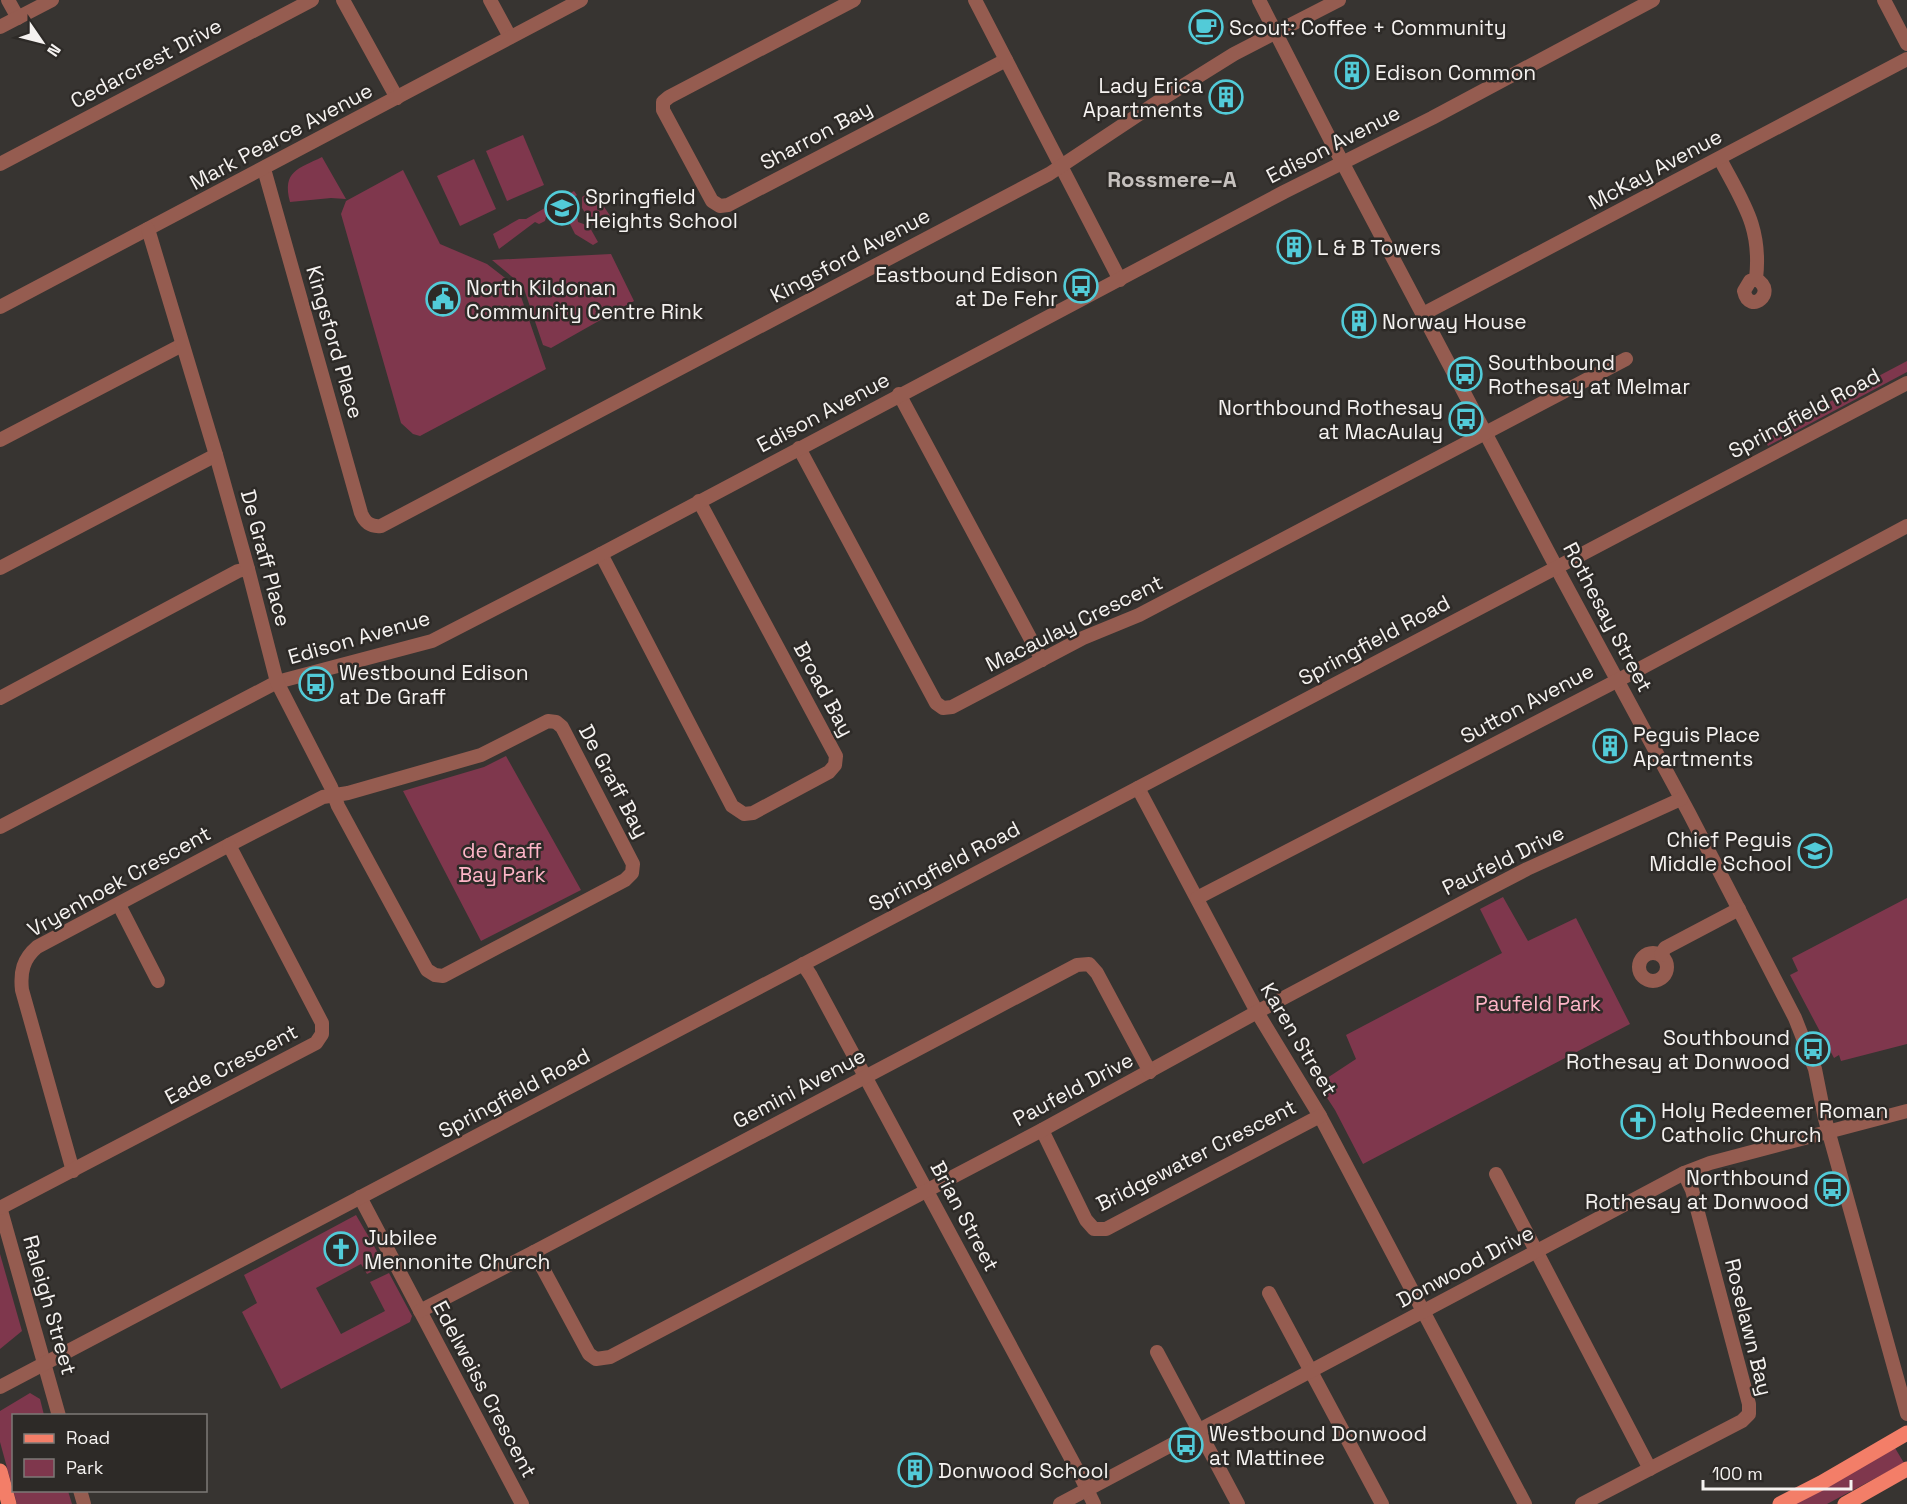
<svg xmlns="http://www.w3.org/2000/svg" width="1907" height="1504" font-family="'Space Grotesk',sans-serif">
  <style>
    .green { fill: #7f374d }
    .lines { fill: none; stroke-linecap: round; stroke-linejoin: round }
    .minor { stroke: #955c50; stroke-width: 14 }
    .major { stroke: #f37e68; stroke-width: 15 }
    .labels { text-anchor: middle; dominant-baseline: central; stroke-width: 5; stroke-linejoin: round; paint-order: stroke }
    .poi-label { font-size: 21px; fill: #f5f2f0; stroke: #2d2a27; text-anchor: start }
    .street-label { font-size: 21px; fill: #f5f2f0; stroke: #2d2a27 }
    .park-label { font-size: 21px; fill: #feb5c7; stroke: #2d2a27 }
    .neighbourhood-label { font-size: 22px; font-weight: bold; fill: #c6c1be; stroke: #2d2a27 }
  </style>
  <rect width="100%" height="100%" fill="#373431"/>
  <g class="green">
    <polygon points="523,135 544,185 507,201 486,151"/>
    <path d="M322,157L346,199L331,198L290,202C282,171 298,169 322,157Z"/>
    <polygon points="474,159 496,209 460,226 437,176"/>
    <polygon points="403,170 440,244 487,264 518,288 546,369 420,436 413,434 401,423 341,214 346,201"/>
    <polygon points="574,191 577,195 570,200 569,203 577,215 578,222 589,226 598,242 593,245 575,234 562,208 546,217 545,221 539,224 535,222 499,249 493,234 519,219 526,219"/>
    <polygon points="588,193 598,194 601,198 600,201 611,217 610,224 602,228 594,227 582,208 582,197"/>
    <polygon points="611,254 634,301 551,348 543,345 523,286 492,260"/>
    <polygon points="1907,361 1907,372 1768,446 1766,442 1780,428"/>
    <polygon points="506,756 581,890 481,941 403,791 484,767"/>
    <polygon points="1503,897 1528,941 1576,918 1630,1024 1363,1164 1335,1110 1318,1084 1356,1059 1346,1035 1502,953 1480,909"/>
    <polygon points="1907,898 1907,1044 1841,1061 1839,1055 1834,1058 1790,975 1798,971 1792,958"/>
    <polygon points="356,1215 385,1265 367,1274 361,1264 316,1288 341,1334 385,1311 370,1282 389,1273 412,1316 410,1322 281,1389 242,1312 257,1303 244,1275"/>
    <polygon points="0,1254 22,1331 0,1349"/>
    <polygon points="30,1393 40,1399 44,1415 14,1416 14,1490 68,1491 72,1504 17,1504 0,1442 0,1411"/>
    <polygon points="1895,1448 1904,1463 1827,1504 1791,1504"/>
  </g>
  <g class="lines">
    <g class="minor">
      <polyline points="8,0 18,18"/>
      <polyline points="343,0 397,98"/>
      <polyline points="490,0 510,37"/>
      <polyline points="854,0 669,97 663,102 663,110 712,201 720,206 728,205 1006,60"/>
      <polyline points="975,0 1120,280"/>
      <polyline points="1259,0 1330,139 1562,578 1689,813 1795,1018 1815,1069 1825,1119 1907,1414"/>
      <polyline points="1884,0 1907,44"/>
      <polyline points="0,27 52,0"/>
      <path d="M1720,159C1743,203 1762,227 1756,279C1779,292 1749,316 1744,291L1750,281L1756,279"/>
      <polyline points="0,164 312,0"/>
      <path d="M264,169L361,513C365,523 371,527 381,526L1049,174L1165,97L1234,54L1339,0"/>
      <polyline points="0,307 581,0"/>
      <polyline points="1423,314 1907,59"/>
      <polyline points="899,394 1042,660"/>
      <polyline points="0,440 182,345"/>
      <polyline points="799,448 936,703 943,708 952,707 1083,638 1139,615 1626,359"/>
      <polyline points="601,554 732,806 744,814 753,813 829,772 835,765 836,756 699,501"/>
      <polyline points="0,568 216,455"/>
      <polyline points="0,698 238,571 248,569"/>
      <polyline points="1138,788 1257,1012 1320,1116 1525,1504"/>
      <polyline points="0,827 277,682 432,641 601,554 1284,192 1432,118 1653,0"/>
      <polyline points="1197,898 1630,674 1907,526"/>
      <polyline points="119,905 158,981"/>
      <circle cx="1653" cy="967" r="14"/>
      <polyline points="1661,955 1665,948 1739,909"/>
      <polyline points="803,964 811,976 1081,1477 1094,1504"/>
      <polyline points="1042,1130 1086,1220 1094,1229 1106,1229 1320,1116"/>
      <path d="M73,1171L22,990C20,972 23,959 37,947L229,845L323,797L348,793L481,755L548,721L556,722L562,727L633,864L632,873L625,880L443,976L435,975L427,970L338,806L331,787L277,682L248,569L216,455L148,229"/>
      <polyline points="1496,1174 1650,1469"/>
      <polyline points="360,1197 522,1504"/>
      <polyline points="0,1207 59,1416"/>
      <polyline points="0,1208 316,1043 322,1034 322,1023 229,845"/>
      <polyline points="534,1252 589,1354 596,1359 610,1357 1042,1130 1257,1012 1475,896 1527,869 1681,799"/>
      <polyline points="1269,1293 1382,1504"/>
      <polyline points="420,1311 534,1252 1077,965 1089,964 1097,973 1150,1072"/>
      <polyline points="1157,1352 1238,1504"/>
      <polyline points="0,1387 1907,383"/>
      <polyline points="80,1490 84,1504"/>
      <polyline points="1060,1504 1684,1173 1710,1163 1907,1111"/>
      <polyline points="1582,1504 1742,1421 1749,1414 1749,1404 1692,1190 1684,1173"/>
    </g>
    <g class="major">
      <polyline points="0,1471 9,1504"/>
      <polyline points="1780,1504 1821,1483 1907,1433"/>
      <polyline points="1845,1504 1907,1469"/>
    </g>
  </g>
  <defs>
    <symbol id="cafe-ring" viewBox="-11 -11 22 22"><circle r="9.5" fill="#2d2a27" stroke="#52cbd8" stroke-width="1.5"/><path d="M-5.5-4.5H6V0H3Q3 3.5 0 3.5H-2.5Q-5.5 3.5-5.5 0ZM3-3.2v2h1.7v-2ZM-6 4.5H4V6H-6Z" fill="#52cbd8"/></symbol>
    <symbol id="building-ring" viewBox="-11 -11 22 22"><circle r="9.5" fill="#2d2a27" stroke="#52cbd8" stroke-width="1.5"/><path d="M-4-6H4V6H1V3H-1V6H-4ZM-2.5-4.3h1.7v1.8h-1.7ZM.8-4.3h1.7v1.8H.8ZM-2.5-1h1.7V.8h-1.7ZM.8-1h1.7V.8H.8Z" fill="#52cbd8"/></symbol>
    <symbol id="school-ring" viewBox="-11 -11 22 22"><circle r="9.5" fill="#2d2a27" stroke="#52cbd8" stroke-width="1.5"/><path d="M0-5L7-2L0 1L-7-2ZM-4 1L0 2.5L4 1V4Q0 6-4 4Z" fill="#52cbd8"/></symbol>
    <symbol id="bus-ring" viewBox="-11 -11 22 22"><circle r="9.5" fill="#2d2a27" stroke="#52cbd8" stroke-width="1.5"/><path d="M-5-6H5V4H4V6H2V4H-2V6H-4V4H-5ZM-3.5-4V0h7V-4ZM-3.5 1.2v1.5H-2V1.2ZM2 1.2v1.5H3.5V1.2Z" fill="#52cbd8"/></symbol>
    <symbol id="civic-ring" viewBox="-11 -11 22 22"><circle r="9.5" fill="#2d2a27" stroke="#52cbd8" stroke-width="1.5"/><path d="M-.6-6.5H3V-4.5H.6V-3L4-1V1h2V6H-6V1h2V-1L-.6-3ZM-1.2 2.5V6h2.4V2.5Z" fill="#52cbd8"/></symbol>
    <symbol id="church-ring" viewBox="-11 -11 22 22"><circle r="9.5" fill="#2d2a27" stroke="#52cbd8" stroke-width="1.5"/><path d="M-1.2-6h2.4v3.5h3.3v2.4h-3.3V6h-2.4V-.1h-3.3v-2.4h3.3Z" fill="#52cbd8"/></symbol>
  </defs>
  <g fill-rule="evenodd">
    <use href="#cafe-ring" x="1187" y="8" width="38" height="38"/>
    <use href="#building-ring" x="1333" y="53" width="38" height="38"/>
    <use href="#building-ring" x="1207" y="78" width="38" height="38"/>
    <use href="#school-ring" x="543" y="189" width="38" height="38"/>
    <use href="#building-ring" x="1275" y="228" width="38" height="38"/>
    <use href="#bus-ring" x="1062" y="267" width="38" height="38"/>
    <use href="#civic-ring" x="424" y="280" width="38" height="38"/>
    <use href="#building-ring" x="1340" y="302" width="38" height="38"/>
    <use href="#bus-ring" x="1446" y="355" width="38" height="38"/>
    <use href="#bus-ring" x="1447" y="400" width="38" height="38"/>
    <use href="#bus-ring" x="297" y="665" width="38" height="38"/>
    <use href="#building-ring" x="1591" y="727" width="38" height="38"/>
    <use href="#school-ring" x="1796" y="832" width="38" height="38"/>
    <use href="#bus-ring" x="1794" y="1030" width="38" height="38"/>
    <use href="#church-ring" x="1619" y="1103" width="38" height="38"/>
    <use href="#bus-ring" x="1813" y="1170" width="38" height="38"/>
    <use href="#church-ring" x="322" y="1230" width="38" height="38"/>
    <use href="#bus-ring" x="1167" y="1426" width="38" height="38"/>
    <use href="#building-ring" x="896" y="1451" width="38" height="38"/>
  </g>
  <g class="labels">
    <g class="poi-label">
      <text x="1229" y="27">Scout: Coffee + Community</text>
      <text x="1375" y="72">Edison Common</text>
      <text x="1203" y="85" text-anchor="end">Lady Erica<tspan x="1203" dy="24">Apartments</tspan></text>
      <text x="585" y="196">Springfield<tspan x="585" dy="24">Heights School</tspan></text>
      <text x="1317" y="247">L &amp; B Towers</text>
      <text x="1058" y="274" text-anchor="end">Eastbound Edison<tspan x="1058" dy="24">at De Fehr</tspan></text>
      <text x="466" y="287">North Kildonan<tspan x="466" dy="24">Community Centre Rink</tspan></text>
      <text x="1382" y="321">Norway House</text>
      <text x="1488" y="362">Southbound<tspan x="1488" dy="24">Rothesay at Melmar</tspan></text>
      <text x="1443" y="407" text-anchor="end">Northbound Rothesay<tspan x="1443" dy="24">at MacAulay</tspan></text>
      <text x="339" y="672">Westbound Edison<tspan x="339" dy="24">at De Graff</tspan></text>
      <text x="1633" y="734">Peguis Place<tspan x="1633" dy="24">Apartments</tspan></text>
      <text x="1792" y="839" text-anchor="end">Chief Peguis<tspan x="1792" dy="24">Middle School</tspan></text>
      <text x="1790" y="1037" text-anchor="end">Southbound<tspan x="1790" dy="24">Rothesay at Donwood</tspan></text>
      <text x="1661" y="1110">Holy Redeemer Roman<tspan x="1661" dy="24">Catholic Church</tspan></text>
      <text x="1809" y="1177" text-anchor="end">Northbound<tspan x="1809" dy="24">Rothesay at Donwood</tspan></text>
      <text x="364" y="1237">Jubilee<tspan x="364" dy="24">Mennonite Church</tspan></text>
      <text x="1209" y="1433">Westbound Donwood<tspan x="1209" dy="24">at Mattinee</tspan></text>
      <text x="938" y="1470">Donwood School</text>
    </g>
    <g class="street-label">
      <text transform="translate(146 63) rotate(-28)">Cedarcrest Drive</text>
      <text transform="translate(816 135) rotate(-28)">Sharron Bay</text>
      <text transform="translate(281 136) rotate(-28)">Mark Pearce Avenue</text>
      <text transform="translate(1333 144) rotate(-27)">Edison Avenue</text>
      <text transform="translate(1655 169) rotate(-28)">McKay Avenue</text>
      <text transform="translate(850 255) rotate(-28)">Kingsford Avenue</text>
      <text transform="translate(335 342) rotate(74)">Kingsford Place</text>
      <text transform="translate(823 412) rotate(-28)">Edison Avenue</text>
      <text transform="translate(1804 413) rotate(-28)">Springfield Road</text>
      <text transform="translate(266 558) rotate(75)">De Graff Place</text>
      <text transform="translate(1608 617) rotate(62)">Rothesay Street</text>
      <text transform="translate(1074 623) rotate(-26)">Macaulay Crescent</text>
      <text transform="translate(359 637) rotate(-16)">Edison Avenue</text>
      <text transform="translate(1374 640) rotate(-28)">Springfield Road</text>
      <text transform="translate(824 689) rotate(62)">Broad Bay</text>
      <text transform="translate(1527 703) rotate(-28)">Sutton Avenue</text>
      <text transform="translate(614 781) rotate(62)">De Graff Bay</text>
      <text transform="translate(1503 860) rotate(-26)">Paufeld Drive</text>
      <text transform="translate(944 866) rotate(-28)">Springfield Road</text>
      <text transform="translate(119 881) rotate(-29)">Vryenhoek Crescent</text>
      <text transform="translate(1299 1039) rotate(59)">Karen Street</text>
      <text transform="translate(231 1064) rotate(-28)">Eade Crescent</text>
      <text transform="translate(799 1088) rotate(-28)">Gemini Avenue</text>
      <text transform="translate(1073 1089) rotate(-28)">Paufeld Drive</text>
      <text transform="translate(514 1093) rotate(-28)">Springfield Road</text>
      <text transform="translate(1196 1155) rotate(-27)">Bridgewater Crescent</text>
      <text transform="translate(965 1216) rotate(62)">Brian Street</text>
      <text transform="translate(1465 1266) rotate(-28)">Donwood Drive</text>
      <text transform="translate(50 1305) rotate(74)">Raleigh Street</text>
      <text transform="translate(1749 1327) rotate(76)">Roselawn Bay</text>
      <text transform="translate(485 1389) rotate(62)">Edelweiss Crescent</text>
    </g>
    <g class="park-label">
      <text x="502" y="850">de Graff<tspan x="502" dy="24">Bay Park</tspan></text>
      <text x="1538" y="1003">Paufeld Park</text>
    </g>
    <g class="neighbourhood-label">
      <text x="1172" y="179">Rossmere–A</text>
    </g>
  </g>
  <rect x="12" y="1414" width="195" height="78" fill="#2d2a27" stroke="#7d7a77" stroke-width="1.5"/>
  <rect x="24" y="1434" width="30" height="9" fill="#f37e68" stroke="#7d7a77" stroke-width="1.5"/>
  <text x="66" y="1444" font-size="18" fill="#f5f2f0">Road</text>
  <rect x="24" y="1459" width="30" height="18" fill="#7f374d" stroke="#7d7a77" stroke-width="1.5"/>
  <text x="66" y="1474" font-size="18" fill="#f5f2f0">Park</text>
  <g transform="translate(42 42) rotate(125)" stroke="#2d2a27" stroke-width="4.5" paint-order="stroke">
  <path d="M0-4.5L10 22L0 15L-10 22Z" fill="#f5f2f0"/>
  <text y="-9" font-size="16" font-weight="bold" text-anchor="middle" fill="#f5f2f0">N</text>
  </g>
  <path d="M1703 1480v9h148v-9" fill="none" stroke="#f5f2f0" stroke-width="3"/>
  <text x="1712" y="1480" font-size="18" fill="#f5f2f0" stroke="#2d2a27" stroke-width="4.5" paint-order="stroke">100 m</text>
</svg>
